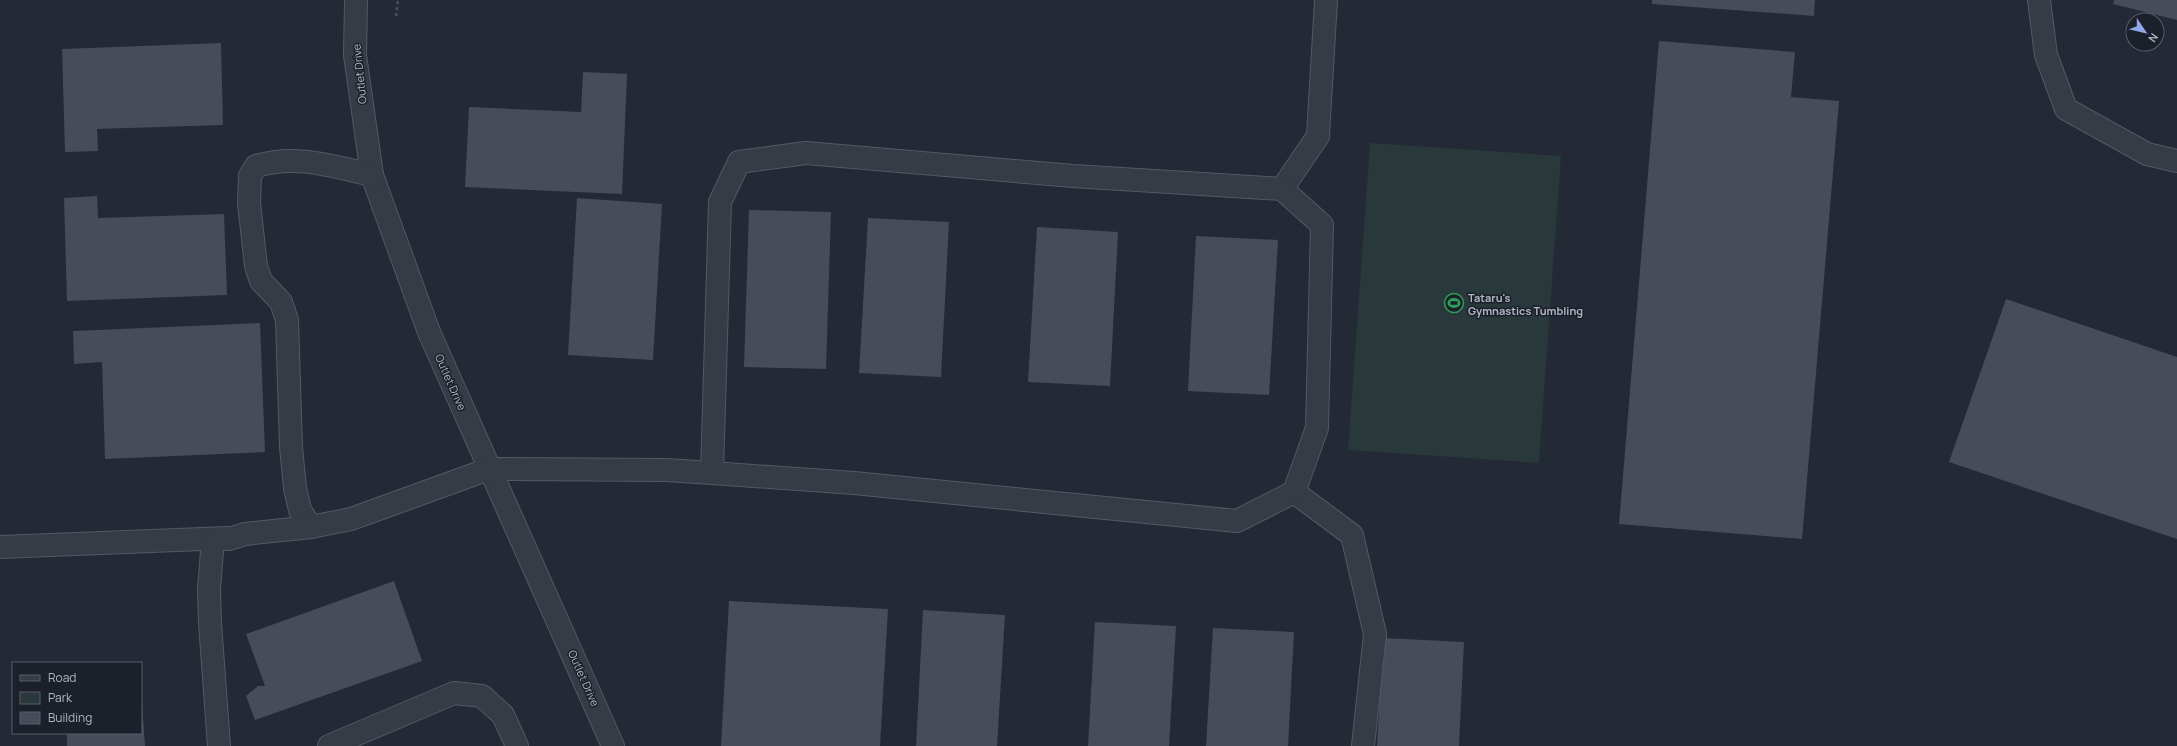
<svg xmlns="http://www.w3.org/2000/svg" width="2177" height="746" font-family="Manrope,sans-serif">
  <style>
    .green { fill: #29383a }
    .building { fill: #474c5b }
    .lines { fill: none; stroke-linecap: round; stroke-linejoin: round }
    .minor-casing { stroke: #545964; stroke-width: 24 }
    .path { stroke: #475458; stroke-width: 2.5; stroke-dasharray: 3 3; stroke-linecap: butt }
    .minor { stroke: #363b46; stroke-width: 22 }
    .labels { text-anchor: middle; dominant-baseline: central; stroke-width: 3; stroke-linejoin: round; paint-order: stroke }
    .street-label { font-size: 11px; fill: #b1b6c2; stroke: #1c202a }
    .poi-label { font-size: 11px; font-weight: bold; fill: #b1b6c2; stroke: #1c202a; text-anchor: start }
  </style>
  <rect width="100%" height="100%" fill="#232935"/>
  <polygon class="green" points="1370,143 1561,156 1539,463 1348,450"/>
  <g class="building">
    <polygon points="1652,0 1815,0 1814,16 1652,4"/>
    <polygon points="2114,0 2177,0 2177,20 2113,4"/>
    <polygon points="1659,41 1795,52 1791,97 1839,101 1802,539 1619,524"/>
    <polygon points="221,43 223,125 97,129 98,151 65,152 62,49"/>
    <polygon points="583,72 627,74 622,194 465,187 469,107 581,112"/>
    <polygon points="97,196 98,218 224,214 227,295 67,301 64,198"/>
    <polygon points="577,198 662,204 653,360 568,355"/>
    <polygon points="749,210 831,212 826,369 744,367"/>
    <polygon points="868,218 949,222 941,377 859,373"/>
    <polygon points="1037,227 1118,232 1110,386 1028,382"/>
    <polygon points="1196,236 1278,240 1269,395 1188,391"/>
    <polygon points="2006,299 2177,357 2177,539 1949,462"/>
    <polygon points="260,323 265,452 105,459 102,362 74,364 73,331"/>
    <polygon points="394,581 422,661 255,720 246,696 258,686 265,686 246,634"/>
    <polygon points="729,601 888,609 880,746 721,746"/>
    <polygon points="923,610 1005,615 997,746 916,746"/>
    <polygon points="1095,622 1176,626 1169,746 1088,746"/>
    <polygon points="1213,628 1294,632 1288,746 1206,746"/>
    <polygon points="1383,638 1464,642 1459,746 1377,746"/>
    <polygon points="141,690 145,746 67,746 67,733 141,733"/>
  </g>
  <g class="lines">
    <defs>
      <g id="minor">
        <polyline points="356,0 355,55 372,175 429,332 613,746"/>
        <polyline points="2039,0 2046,55 2066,109 2147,154 2177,161"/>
        <polyline points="1282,189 1318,136 1326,0"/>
        <polyline points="1294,492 1352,535 1375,634 1363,746"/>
        <path d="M311,527L300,510L295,488L291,447L287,320L281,302L261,281L256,266L249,203L250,176L256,166C297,154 331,166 372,175"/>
        <polyline points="0,547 227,538"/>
        <polyline points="219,746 210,623 209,589 213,539 229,539 245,534 311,527 351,519 489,469 666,470 712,473 854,483 1237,521 1294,492 1317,428 1322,225 1282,189 1073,176 806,153 739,162 720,202 712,473"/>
        <polyline points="329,746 454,693 482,696 503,715 517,746"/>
      </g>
    </defs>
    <use href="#minor" class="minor-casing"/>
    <polyline class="path" points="396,16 398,0"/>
    <use href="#minor" class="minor"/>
  </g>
  <defs>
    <symbol id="stadium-ring" viewBox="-11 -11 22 22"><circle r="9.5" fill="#1c202a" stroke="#2e9e5b" stroke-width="1.5"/><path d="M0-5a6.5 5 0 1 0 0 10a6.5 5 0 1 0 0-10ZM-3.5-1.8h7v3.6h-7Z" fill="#2e9e5b"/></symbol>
  </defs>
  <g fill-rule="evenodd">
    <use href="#stadium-ring" x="1443" y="292" width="22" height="22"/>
  </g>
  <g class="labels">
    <g class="street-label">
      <text transform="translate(359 74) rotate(-96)">Outlet Drive</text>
      <text transform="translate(451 382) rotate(66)">Outlet Drive</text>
      <text transform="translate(584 678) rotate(66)">Outlet Drive</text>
    </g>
    <g class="poi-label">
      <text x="1468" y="297">Tataru's<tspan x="1468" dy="13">Gymnastics Tumbling</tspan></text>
    </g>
  </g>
  <rect x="12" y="662" width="130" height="72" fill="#1c202a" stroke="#585c67"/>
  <rect x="20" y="675" width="20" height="6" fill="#363b46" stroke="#585c67"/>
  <text x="48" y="682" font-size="12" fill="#b1b6c2">Road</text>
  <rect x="20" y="692" width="20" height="12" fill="#29383a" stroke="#585c67"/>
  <text x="48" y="702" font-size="12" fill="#b1b6c2">Park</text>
  <rect x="20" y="712" width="20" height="12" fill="#474c5b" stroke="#585c67"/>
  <text x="48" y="722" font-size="12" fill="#b1b6c2">Building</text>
  <g transform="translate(2145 32) rotate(125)"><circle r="19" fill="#1c202a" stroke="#585c67"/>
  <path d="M0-3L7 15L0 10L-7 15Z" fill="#8fa7e9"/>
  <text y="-6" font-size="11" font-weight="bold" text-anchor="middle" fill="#b1b6c2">N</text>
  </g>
</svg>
